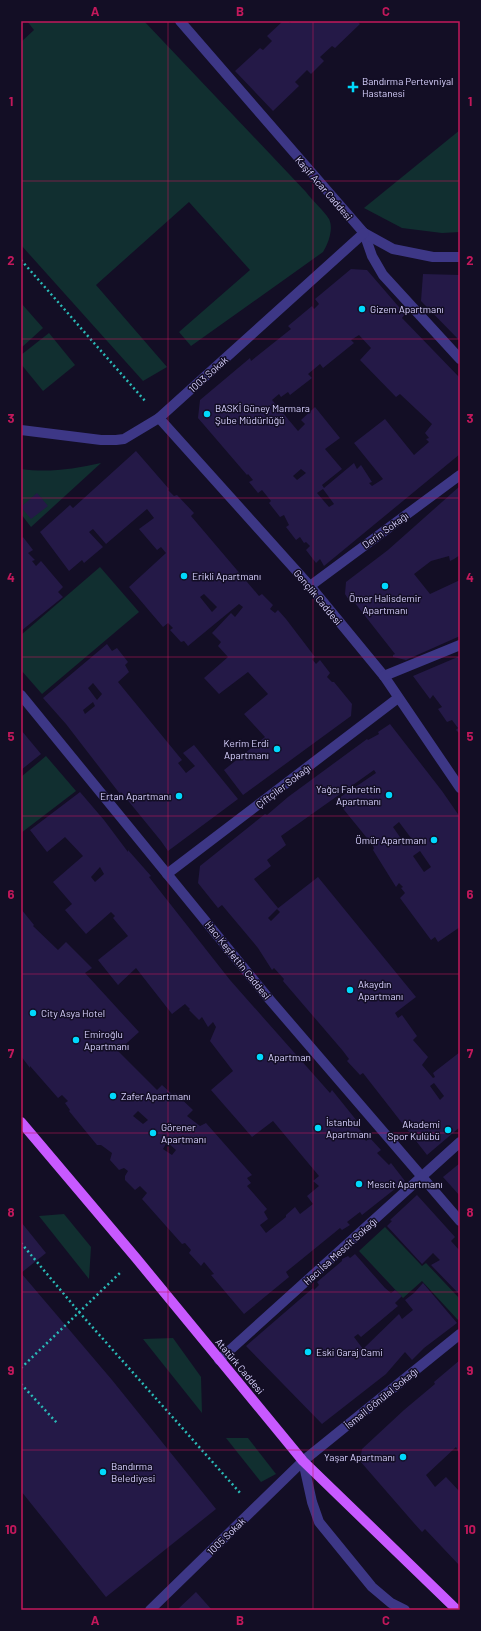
<svg xmlns="http://www.w3.org/2000/svg" width="481" height="1631" font-family="Barlow,sans-serif">
  <style>
    .green { fill: #112f30 }
    .building { fill: #241947; fill-rule: evenodd }
    .lines { fill: none; stroke-linecap: round; stroke-linejoin: round }
    .path { stroke: #2abbb8; stroke-width: 2.5; stroke-dasharray: 2 3; stroke-linecap: butt }
    .minor { stroke: #3d3786; stroke-width: 10 }
    .major { stroke: #c859ff; stroke-width: 10 }
    .grid { fill: none; stroke: #c2185b; stroke-width: 1; stroke-opacity: 0.55 }
    .poi-dot { fill: #00d9fd; stroke: #130e25; stroke-width: 1.5 }
    .labels { text-anchor: middle; dominant-baseline: central; stroke-width: 3; stroke-linejoin: round; paint-order: stroke }
    .poi-label { font-size: 10px; fill: #d9d2ff; stroke: #130e25; text-anchor: start }
    .street-label { font-size: 10px; fill: #d9d2ff; stroke: #130e25 }
    .neatline { fill: none; stroke: #c2185b; stroke-width: 1.5 }
    .grid-label { font-size: 13px; text-anchor: middle; font-weight: bold; fill: #c2185b }
  </style>
  <rect width="100%" height="100%" fill="#130e25"/>
  <g class="green">
    <path d="M27,21H144L306,192C312,200 324,211 329,219C334,229 328,244 323,252L191,346L179,332L250,270L189,202L96,285L167,367L143,381L21,245V42L34,30Z"/>
    <polygon points="460,130 460,232 442,233 402,228 364,208"/>
    <polygon points="21,303 43,328 21,348"/>
    <polygon points="49,333 75,365 43,391 21,364 21,355"/>
    <path d="M101,463L31,527L21,514V469C48,473 74,469 101,463Z"/>
    <polygon points="100,567 139,612 42,694 21,670 21,635"/>
    <polygon points="46,756 76,791 21,833 21,777"/>
    <polygon points="64,1214 91,1247 89,1279 39,1216"/>
    <polygon points="385,1227 422,1266 426,1263 460,1299 460,1319 458,1320 422,1281 403,1298 359,1251"/>
    <polygon points="173,1338 201,1377 202,1413 143,1339"/>
    <polygon points="226,1438 248,1438 276,1474 261,1482"/>
  </g>
  <g class="building">
    <polygon points="283,21 288,21 290,23 292,21 357,21 360,24 335,48 332,46 320,57 324,61 311,74 307,70 295,82 299,86 273,111 235,71 260,48 263,50 272,41 267,36"/>
    <path d="M351,269L367,270L405,314L402,318L460,378V454L324,566L320,559L316,563L306,550L310,546L306,542L304,543L300,537L296,540L286,527L289,525L284,515L280,517L269,503L271,501L262,490L258,493L249,482L253,480L248,474L247,475L198,418L200,400L250,358L251,361L291,329L288,326L312,306L314,309L319,304L315,299ZM359,335L371,348L360,360L396,397L400,394L432,424L425,433L429,438L426,439L429,442L414,455L385,419L354,443L383,479L372,486L369,483L372,482L361,465L357,469L354,463L324,488L322,485L342,469L325,449L340,438L315,407L301,420L305,424L298,431L272,400L279,394L281,397L288,392L290,395L312,378L308,374L320,364L323,368L354,343L351,340ZM301,469L306,473L297,480L293,476ZM323,489L334,504L329,507L317,493Z"/>
    <polygon points="423,274 460,275 460,341 421,301"/>
    <path d="M136,451L169,489L168,490L174,496L177,495L194,513L191,516L259,596L262,594L273,605L270,609L275,613L278,610L286,619L315,657L312,659L316,664L320,660L330,673L327,677L332,682H334L352,704L351,716L243,795L224,770L265,737L244,714L268,694L248,672L219,694L204,678L228,657L218,646L221,642L212,633L231,613L235,617L243,607L239,604L188,646L184,641L181,642L170,630L173,628L168,623L163,627L129,587L166,553L161,547L157,550L139,529L154,518L147,509L106,544L93,529L89,532L103,547L84,563L82,560L69,571L40,532L70,505L73,508ZM204,594L217,607L212,612L200,597Z"/>
    <polygon points="460,486 460,555 454,559 450,561 449,556 431,561 414,574 430,594 460,580 460,636 406,660 393,657 393,655 395,654 351,598 349,600 345,594 346,582 388,550"/>
    <polygon points="37,493 48,506 31,519 21,507"/>
    <polygon points="23,537 33,550 28,553 35,560 32,561 36,566 41,561 63,587 58,592 63,597 21,631 21,539"/>
    <path d="M107,644L112,651L117,648L128,662L125,665L129,672L118,682L182,760L178,763L186,773L195,766L183,753L194,745L238,799L168,851L161,841L121,792L120,794L66,724L43,698ZM93,683L102,694L97,700L88,688ZM93,702L95,706L85,714L83,710Z"/>
    <polygon points="460,656 460,734 456,730 458,728 452,720 447,722 438,709 442,707 433,695 430,699 413,676"/>
    <path d="M390,724L442,791L460,817V927L438,942L435,937L431,940L400,898L405,893L401,888L403,887L399,883L396,887L373,850L374,848L371,843L336,800L376,773L374,770L281,836L286,845L267,860L271,866L254,879L278,908L268,918L271,921L280,912L277,909L318,877L416,997L395,1013L398,1018L402,1015L417,1036L413,1040L428,1057L422,1065L433,1078L435,1077L433,1073L460,1052V1127L427,1155L363,1073L360,1075L347,1061L349,1059L343,1051L283,981L284,979L274,968L272,970L258,948L222,905L218,908L198,883L200,866L265,814L267,815L288,797L367,739L368,740L379,734L378,732ZM399,822L411,838L404,843L393,827ZM420,851L431,867L424,872L413,856ZM434,1083L444,1096L440,1100L430,1086Z"/>
    <polygon points="21,730 41,754 21,770"/>
    <path d="M80,792L104,820L128,852V850L151,876L149,877L230,980L330,1093L332,1090L357,1121L354,1124L362,1132L361,1134L366,1141L370,1138L381,1150L377,1153L389,1165L391,1163L405,1181L362,1215L360,1212L347,1222L350,1225L342,1230L340,1228L334,1233L286,1272L289,1277L244,1314L211,1275L214,1274L204,1262L201,1266L189,1253L191,1250L185,1243L182,1244L142,1199L147,1193L140,1186L135,1190L125,1180V1176L128,1171L124,1168L119,1170L110,1160L112,1153L101,1145H97L69,1111L70,1110L65,1103L68,1101L62,1095L58,1098L30,1066V1068L21,1056V909L34,925L33,926L58,950L66,942L92,968L85,973L139,1032L118,1051L157,1090L162,1085L173,1095L175,1093L193,1110L187,1116L200,1126L206,1123L252,1175L247,1178L251,1183L247,1186L267,1209L264,1212L268,1219L260,1225L266,1233L286,1217V1215L295,1207L300,1214L313,1204L307,1196L319,1186L313,1181L319,1176L273,1121L252,1137L211,1090L233,1071L210,1041L216,1027L213,1022L208,1027L202,1017L199,1020L189,1010L190,1009L185,1004L172,1014L136,968L118,985L98,960L128,936L113,918L115,916L111,912L86,934L65,910L72,904L53,882L83,856L65,837L47,852L30,830ZM100,867L104,874L95,882L91,877ZM138,1111L148,1120L143,1124L133,1116ZM167,1142L176,1150L172,1155L163,1149Z"/>
    <polygon points="460,1163 460,1196 443,1177"/>
    <polygon points="417,1195 455,1237 451,1241 460,1251 460,1295 431,1265 440,1260 433,1253 422,1264 387,1226 392,1221 390,1220"/>
    <polygon points="21,1222 46,1253 21,1273 112,1380 216,1509 106,1597 21,1491"/>
    <polygon points="355,1254 385,1288 391,1293 395,1290 402,1296 395,1303 398,1306 361,1337 358,1334 354,1337 363,1349 399,1314 402,1319 413,1310 405,1300 414,1293 423,1283 457,1323 424,1348 412,1360 405,1352 386,1374 322,1424 246,1346 313,1288 314,1290 319,1285 317,1282 342,1261 342,1259 348,1256 350,1258"/>
    <polygon points="460,1360 460,1452 459,1453 456,1447 426,1475 435,1487 446,1477 460,1492 460,1566 425,1529 422,1532 413,1522 360,1461 362,1449 404,1410 435,1384 434,1382"/>
    <polygon points="196,1592 212,1610 177,1610"/>
  </g>
  <g class="lines">
    <g class="path">
      <polyline points="21,260 146,402"/>
      <polyline points="21,1243 79,1312 241,1494"/>
      <polyline points="21,1368 122,1271"/>
      <polyline points="21,1384 57,1423"/>
    </g>
    <g class="minor">
      <polyline points="180,21 364,233 372,256 383,275 460,359"/>
      <polyline points="364,233 393,249 433,257 460,257"/>
      <polyline points="159,418 310,586 384,676 460,788"/>
      <polyline points="21,430 101,440 116,440 124,439 159,418 364,233"/>
      <polyline points="310,586 460,475"/>
      <polyline points="384,676 460,645"/>
      <polyline points="21,695 270,1000 460,1221"/>
      <polyline points="167,874 398,698"/>
      <polyline points="219,1360 460,1142"/>
      <polyline points="303,1461 312,1502 319,1522 372,1587 391,1603 405,1610"/>
      <polyline points="150,1610 303,1461 460,1334"/>
    </g>
    <polyline class="major" points="21,1122 136,1258 303,1461 457,1610"/>
  </g>
  <path class="grid" d="M168,21V1610M313,21V1610M21,181H460M21,339H460M21,498H460M21,657H460M21,816H460M21,974H460M21,1133H460M21,1292H460M21,1450H460"/>
  <g class="poi-dot">
    <path d="M351 81h4v4h4v4h-4v4h-4v-4h-4v-4h4z"/>
    <circle cx="362" cy="309" r="4"/>
    <circle cx="207" cy="414" r="4"/>
    <circle cx="184" cy="576" r="4"/>
    <circle cx="385" cy="586" r="4"/>
    <circle cx="277" cy="749" r="4"/>
    <circle cx="389" cy="795" r="4"/>
    <circle cx="179" cy="796" r="4"/>
    <circle cx="434" cy="840" r="4"/>
    <circle cx="350" cy="990" r="4"/>
    <circle cx="33" cy="1013" r="4"/>
    <circle cx="76" cy="1040" r="4"/>
    <circle cx="260" cy="1057" r="4"/>
    <circle cx="113" cy="1096" r="4"/>
    <circle cx="318" cy="1128" r="4"/>
    <circle cx="448" cy="1130" r="4"/>
    <circle cx="153" cy="1133" r="4"/>
    <circle cx="359" cy="1184" r="4"/>
    <circle cx="308" cy="1352" r="4"/>
    <circle cx="403" cy="1457" r="4"/>
    <circle cx="103" cy="1472" r="4"/>
  </g>
  <g class="labels">
    <g class="poi-label">
      <text x="362" y="81">Bandırma Pertevniyal<tspan x="362" dy="12">Hastanesi</tspan></text>
      <text x="370" y="309">Gizem Apartmanı</text>
      <text x="215" y="408">BASKİ Güney Marmara<tspan x="215" dy="12">Şube Müdürlüğü</tspan></text>
      <text x="192" y="576">Erikli Apartmanı</text>
      <text x="385" y="598" text-anchor="middle">Ömer Halisdemir<tspan x="385" dy="12">Apartmanı</tspan></text>
      <text x="269" y="743" text-anchor="end">Kerim Erdi<tspan x="269" dy="12">Apartmanı</tspan></text>
      <text x="381" y="789" text-anchor="end">Yağcı Fahrettin<tspan x="381" dy="12">Apartmanı</tspan></text>
      <text x="171" y="796" text-anchor="end">Ertan Apartmanı</text>
      <text x="426" y="840" text-anchor="end">Ömür Apartmanı</text>
      <text x="358" y="984">Akaydın<tspan x="358" dy="12">Apartmanı</tspan></text>
      <text x="41" y="1013">City Asya Hotel</text>
      <text x="84" y="1034">Emiroğlu<tspan x="84" dy="12">Apartmanı</tspan></text>
      <text x="268" y="1057">Apartman</text>
      <text x="121" y="1096">Zafer Apartmanı</text>
      <text x="326" y="1122">İstanbul<tspan x="326" dy="12">Apartmanı</tspan></text>
      <text x="440" y="1124" text-anchor="end">Akademi<tspan x="440" dy="12">Spor Kulübü</tspan></text>
      <text x="161" y="1127">Görener<tspan x="161" dy="12">Apartmanı</tspan></text>
      <text x="367" y="1184">Mescit Apartmanı</text>
      <text x="316" y="1352">Eski Garaj Cami</text>
      <text x="395" y="1457" text-anchor="end">Yaşar Apartmanı</text>
      <text x="111" y="1466">Bandırma<tspan x="111" dy="12">Belediyesi</tspan></text>
    </g>
    <g class="street-label">
      <text transform="translate(324 188) rotate(49)">Kaşif Acar Caddesi</text>
      <text transform="translate(208 374) rotate(-42)">1003 Sokak</text>
      <text transform="translate(385 530) rotate(-36)">Derin Sokağı</text>
      <text transform="translate(318 597) rotate(50)">Gençlik Caddesi</text>
      <text transform="translate(283 786) rotate(-37)">Çiftçiler Sokağı</text>
      <text transform="translate(238 960) rotate(51)">Hacı Keşfettin Caddesi</text>
      <text transform="translate(340 1251) rotate(-42)">Hacı İsa Mescit Sokağı</text>
      <text transform="translate(240 1366) rotate(50)">Atatürk Caddesi</text>
      <text transform="translate(381 1398) rotate(-39)">İsmail Gönülal Sokağı</text>
      <text transform="translate(226 1536) rotate(-44)">1005 Sokak</text>
    </g>
  </g>
  <rect width="481" height="1631" fill="none" stroke="#130e25" stroke-width="44"/>
  <rect x="22" y="22" width="437" height="1587" class="neatline"/>
  <g class="grid-label">
    <text x="95" y="16">A</text>
    <text x="240" y="16">B</text>
    <text x="386" y="16">C</text>
    <text x="11" y="106">1</text>
    <text x="470" y="106">1</text>
    <text x="11" y="265">2</text>
    <text x="470" y="265">2</text>
    <text x="11" y="423">3</text>
    <text x="470" y="423">3</text>
    <text x="11" y="582">4</text>
    <text x="470" y="582">4</text>
    <text x="11" y="741">5</text>
    <text x="470" y="741">5</text>
    <text x="11" y="899">6</text>
    <text x="470" y="899">6</text>
    <text x="11" y="1058">7</text>
    <text x="470" y="1058">7</text>
    <text x="11" y="1217">8</text>
    <text x="470" y="1217">8</text>
    <text x="11" y="1375">9</text>
    <text x="470" y="1375">9</text>
    <text x="11" y="1534">10</text>
    <text x="470" y="1534">10</text>
    <text x="95" y="1625">A</text>
    <text x="240" y="1625">B</text>
    <text x="386" y="1625">C</text>
  </g>
</svg>
